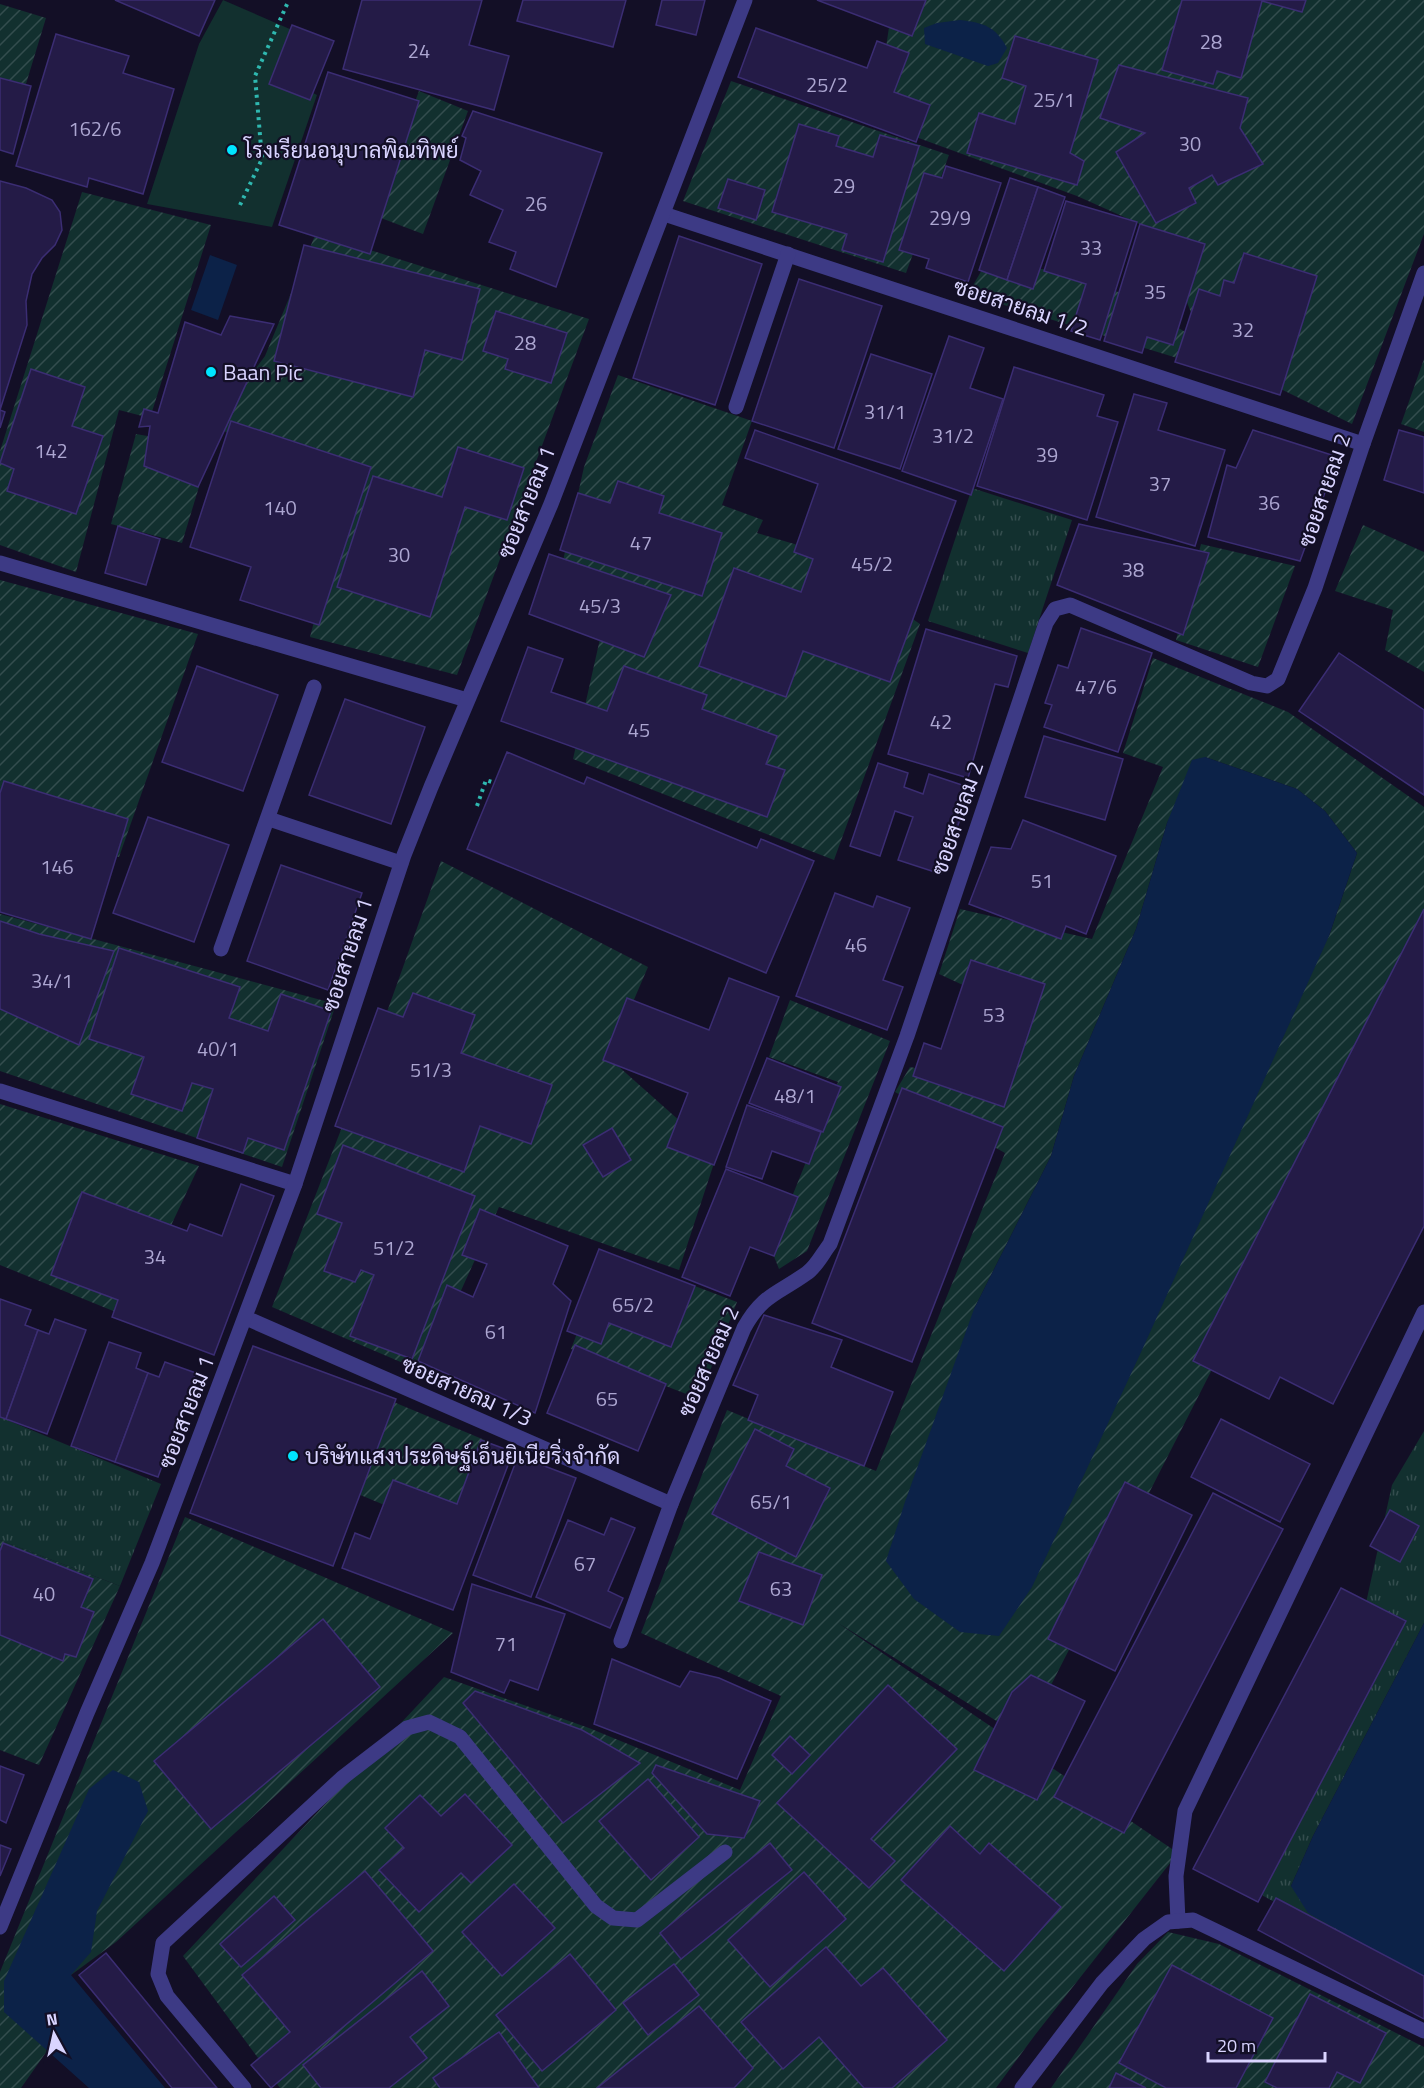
<svg xmlns="http://www.w3.org/2000/svg" width="1424" height="2088" font-family="'Titillium Web',Sarabun,sans-serif">
  <style>
    .grass { fill: url(#grass-tufts) }
    .park { fill: #12302f }
    .garden { fill: url(#garden-furrows); fill-rule: evenodd }
    .water { fill: #0c2248 }
    .building { fill: #241b47; stroke: #3b2d73; stroke-width: 1.5 }
    .lines { fill: none; stroke-linecap: round; stroke-linejoin: round }
    .path { stroke: #2fb8b0; stroke-width: 4; stroke-dasharray: 3 4.5; stroke-linecap: butt }
    .minor { stroke: #3d3a85; stroke-width: 15 }
    .poi-dot { fill: #00e5ff; stroke: #130f26; stroke-width: 2 }
    .labels { text-anchor: middle; dominant-baseline: central; stroke-width: 4.5; stroke-linejoin: round; paint-order: stroke }
    .number-label { font-size: 20px; fill: #aca6d1 }
    .poi-label { font-size: 22px; fill: #d9d4ff; stroke: #130f26; text-anchor: start }
    .street-label { font-size: 22px; fill: #d9d4ff; stroke: #130f26 }
  </style>
  <defs>
    <pattern id="grass-tufts" width="24" height="20" patternUnits="userSpaceOnUse" patternTransform="scale(1.5)"><rect width="24" height="20" fill="#12302f"/><path d="M3 7l-1-3M5 7V3M7 7l1-3M15 17l-1-3M17 17v-4M19 17l1-3" fill="none" stroke="#344d4e"/></pattern>
    <pattern id="garden-furrows" width="10" height="10" patternUnits="userSpaceOnUse" patternTransform="scale(1.5)"><rect width="10" height="10" fill="#12302f"/><path d="M-1 1l2-2M0 10L10 0M9 11l2-2" fill="none" stroke="#344d4e"/></pattern>
  </defs>
  <rect width="100%" height="100%" fill="#130f26"/>
  <g class="grass">
    <polygon points="972,488 1072,520 1028,653 928,621"/>
    <polygon points="0,1417 161,1484 120,1586 0,1540"/>
    <polygon points="1424,1431 1424,1623 1313,1836 1291,1886 1424,1978 1424,1985 1260,1894 1360,1630 1392,1485"/>
  </g>
  <polygon class="park" points="223,0 299,33 284,79 317,95 272,227 147,204 199,44"/>
  <g class="garden">
    <polygon points="893,0 1424,0 1424,234 1352,424 1207,353 1177,277 1191,247 1077,196 875,122"/>
    <polygon points="0,4 46,18 22,97 0,91"/>
    <polygon points="731,81 949,155 906,273 683,201"/>
    <polygon points="419,91 468,111 423,234 373,215"/>
    <polygon points="82,192 211,225 150,418 119,410 76,572 0,545 0,451"/>
    <polygon points="316,233 589,319 457,675 310,637 352,476 212,427 265,356"/>
    <polygon points="987,261 1091,276 1197,339 1187,361 968,294"/>
    <polygon points="1424,359 1424,432 1401,424"/>
    <polygon points="618,375 752,421 722,505 763,520 757,533 808,548 920,624 834,860 573,759 608,603 558,583 584,467"/>
    <polygon points="136,434 211,447 182,543 111,524"/>
    <polygon points="1363,525 1424,552 1424,672 1385,650 1393,610 1335,591"/>
    <polygon points="1201,544 1295,566 1258,667 1176,640"/>
    <polygon points="0,580 198,634 119,857 18,832 0,826"/>
    <path d="M1153,658L1288,712L1424,807V954L1024,1738L838,1623L1178,1853L1035,2035L996,2088H280L183,1956L444,1677L589,1728L740,1790L781,1696L641,1633L727,1410L876,1471L1005,1153L895,1092L910,1067L982,1081L1019,1011L939,974L960,909L1092,939L1163,767L1123,753ZM1205,757L1297,789L1325,811L1357,853L1329,936L974,1309L1051,1156L1074,1076L1136,929L1167,823Z"/>
    <polygon points="441,861 648,967 609,1058 717,1154 679,1270 499,1207 424,1372 272,1307 388,1009"/>
    <polygon points="0,914 336,1004 282,1167 0,1071"/>
    <polygon points="790,1000 890,1041 807,1251 779,1269 771,1249 838,1082 769,1057"/>
    <polygon points="0,1104 199,1166 128,1317 0,1265"/>
    <polygon points="608,1253 737,1302 699,1399 571,1349"/>
    <polygon points="384,1398 487,1441 449,1532 346,1489"/>
    <polygon points="185,1517 453,1633 116,1942 71,1975 47,2051 21,2088 0,2088 0,1972"/>
    <polygon points="0,1540 120,1586 39,1765 0,1750"/>
    <polygon points="1168,1932 1219,1944 1424,2047 1424,2088 1051,2088 1137,1964"/>
  </g>
  <g class="water">
    <path d="M960,20C984,23 995,26 1007,48L998,63L988,66L925,44L924,28L937,23Z"/>
    <polygon points="210,255 237,265 218,320 191,310"/>
    <polygon points="1205,757 1297,789 1325,811 1357,853 1329,936 1142,1350 1032,1587 999,1636 960,1632 914,1599 886,1561 905,1502 974,1309 1051,1156 1074,1076 1136,929 1167,823 1192,760"/>
    <polygon points="1424,1623 1424,1978 1308,1913 1291,1886 1313,1836"/>
    <polygon points="113,1770 139,1782 148,1811 97,1911 91,1952 71,1975 165,2088 89,2088 4,2012 4,1981 89,1789"/>
  </g>
  <g class="building">
    <polygon points="115,0 215,0 199,36"/>
    <polygon points="362,0 482,0 469,45 509,56 494,110 343,69"/>
    <polygon points="523,0 626,0 613,47 517,21"/>
    <polygon points="662,0 705,0 696,35 656,25"/>
    <polygon points="817,0 926,0 912,36"/>
    <polygon points="1182,0 1306,0 1302,12 1262,1 1241,78 1217,71 1213,84 1162,70"/>
    <polygon points="292,25 334,41 310,100 269,84"/>
    <polygon points="756,28 867,68 877,41 909,53 894,92 930,105 916,142 738,77"/>
    <polygon points="56,34 129,56 123,73 174,89 143,194 89,178 87,187 16,166"/>
    <polygon points="1015,36 1098,60 1070,153 1084,161 1077,185 967,153 979,113 1015,124 1026,86 1002,78"/>
    <polygon points="1119,65 1248,98 1240,128 1263,164 1218,185 1212,175 1189,188 1196,203 1156,223 1116,152 1145,133 1100,118"/>
    <polygon points="328,72 419,101 370,254 279,225"/>
    <polygon points="0,78 31,86 13,154 0,150"/>
    <polygon points="473,111 602,153 556,287 510,269 516,252 489,242 503,210 470,195 481,171 460,160 466,138 462,136"/>
    <polygon points="799,124 839,136 836,146 873,157 880,135 919,146 883,262 842,250 847,234 772,212"/>
    <polygon points="946,166 1001,183 968,282 926,268 929,259 899,250 924,173 942,178"/>
    <polygon points="1010,178 1038,187 1007,280 979,270"/>
    <polygon points="728,179 765,190 756,220 718,208"/>
    <polygon points="0,181 26,188 52,200 60,212 62,230 55,245 42,258 32,274 26,301 27,325 0,410 5,412 0,428"/>
    <polygon points="1038,187 1065,197 1033,289 1007,280"/>
    <polygon points="1066,201 1137,222 1100,340 1071,331 1086,284 1044,271"/>
    <polygon points="1140,224 1205,244 1173,345 1147,337 1142,353 1104,341"/>
    <polygon points="679,236 762,264 715,405 633,378"/>
    <polygon points="304,245 480,289 462,360 425,350 413,397 274,361"/>
    <polygon points="1244,253 1317,276 1280,395 1175,362 1199,289 1220,296 1224,280 1234,283"/>
    <polygon points="799,279 882,306 834,448 752,421"/>
    <polygon points="496,311 567,333 551,383 505,369 508,359 483,351"/>
    <polygon points="230,316 274,324 198,487 144,466 150,426 139,427 144,409 158,413 185,322 221,335"/>
    <polygon points="949,336 984,348 970,388 1003,399 971,495 902,471"/>
    <polygon points="871,354 932,374 900,469 838,449"/>
    <polygon points="1014,367 1104,395 1097,416 1118,422 1087,520 977,486"/>
    <polygon points="31,369 85,387 72,426 103,436 76,514 7,491 14,469 0,463"/>
    <polygon points="1134,394 1167,403 1158,430 1225,450 1195,546 1096,517"/>
    <polygon points="231,421 371,467 319,625 240,600 251,567 190,547"/>
    <polygon points="755,430 956,501 890,682 803,651 786,697 699,666 734,568 801,592 813,559 794,552 818,484 745,458"/>
    <polygon points="1253,430 1338,457 1300,561 1208,537 1227,465 1236,468"/>
    <polygon points="1399,430 1424,437 1424,493 1384,480"/>
    <polygon points="458,447 524,468 507,520 465,507 430,617 337,587 373,476 442,497"/>
    <polygon points="618,481 664,496 659,513 722,533 702,596 560,550 578,493 610,503"/>
    <polygon points="1079,524 1209,553 1183,635 1057,585"/>
    <polygon points="118,526 160,539 146,585 105,573"/>
    <polygon points="549,554 671,595 644,657 529,614"/>
    <polygon points="1081,628 1152,653 1118,752 1044,727 1052,705 1045,703 1058,665 1068,668"/>
    <polygon points="926,629 1017,656 1008,687 995,684 968,778 888,754"/>
    <polygon points="528,647 563,659 551,692 607,711 624,666 707,695 702,709 777,736 766,764 785,770 767,817 501,721"/>
    <polygon points="1339,653 1424,710 1424,795 1299,711"/>
    <polygon points="197,666 278,695 243,791 162,762"/>
    <polygon points="345,699 425,727 391,824 309,795"/>
    <polygon points="1044,736 1123,759 1105,820 1025,797"/>
    <polygon points="507,752 584,784 587,777 757,848 761,839 814,861 766,973 467,849"/>
    <polygon points="878,763 908,773 904,787 923,794 929,774 971,788 941,874 898,860 913,817 895,811 880,856 850,846"/>
    <polygon points="4,781 128,819 91,939 0,912 0,793"/>
    <polygon points="148,817 229,845 194,942 113,913"/>
    <polygon points="1023,820 1116,856 1086,934 1066,926 1061,939 969,904 991,847 1011,849"/>
    <polygon points="281,865 362,893 328,990 247,961"/>
    <polygon points="835,893 873,907 877,896 910,908 883,980 903,987 887,1030 796,996"/>
    <polygon points="1424,909 1424,1226 1333,1404 1280,1377 1269,1399 1193,1361"/>
    <polygon points="0,921 39,934 114,951 79,1045 0,1009"/>
    <polygon points="119,948 240,987 229,1018 268,1031 281,994 331,1011 284,1150 248,1138 243,1153 197,1138 213,1089 192,1083 182,1111 131,1094 144,1057 89,1039"/>
    <polygon points="971,960 1045,984 1004,1107 913,1076 924,1043 941,1049"/>
    <polygon points="729,978 779,997 714,1165 667,1147 688,1093 603,1060 627,998 709,1030"/>
    <polygon points="413,993 475,1015 461,1053 552,1085 531,1144 480,1126 464,1172 335,1126 378,1008 403,1017"/>
    <polygon points="767,1058 841,1087 823,1132 749,1103"/>
    <polygon points="902,1088 1003,1127 912,1362 812,1323"/>
    <polygon points="747,1105 821,1132 809,1164 772,1151 762,1179 726,1167"/>
    <polygon points="612,1128 631,1160 603,1177 583,1145"/>
    <polygon points="343,1145 475,1196 412,1359 350,1336 374,1275 361,1270 355,1282 324,1271 342,1223 317,1214"/>
    <polygon points="726,1169 798,1197 774,1256 750,1247 730,1296 682,1277"/>
    <polygon points="241,1184 274,1196 214,1355 112,1317 118,1300 51,1275 82,1192 187,1231 190,1224 222,1236"/>
    <polygon points="480,1209 568,1246 553,1284 571,1301 535,1413 418,1361 447,1285 473,1297 487,1264 462,1255"/>
    <polygon points="599,1249 695,1286 671,1347 609,1323 601,1344 567,1331"/>
    <polygon points="0,1299 31,1310 25,1325 38,1330 6,1419 0,1417"/>
    <polygon points="764,1315 842,1340 831,1367 893,1392 864,1466 748,1420 758,1395 733,1385"/>
    <polygon points="55,1319 86,1330 47,1434 6,1419 38,1330 49,1334"/>
    <polygon points="109,1342 141,1353 136,1368 148,1373 115,1462 71,1446"/>
    <polygon points="575,1345 666,1384 638,1451 547,1413"/>
    <polygon points="253,1346 396,1399 333,1566 190,1513"/>
    <polygon points="165,1362 196,1373 158,1477 115,1462 148,1373 159,1377"/>
    <polygon points="1221,1419 1310,1464 1280,1522 1191,1477"/>
    <polygon points="755,1429 794,1449 786,1466 830,1488 796,1557 712,1514"/>
    <polygon points="481,1440 513,1452 453,1610 342,1568 355,1533 370,1539 393,1480 457,1504"/>
    <polygon points="518,1456 576,1478 531,1597 473,1575"/>
    <polygon points="1125,1482 1192,1515 1115,1671 1048,1639"/>
    <polygon points="1213,1493 1283,1529 1124,1833 1054,1797"/>
    <polygon points="1390,1510 1419,1526 1400,1562 1370,1546"/>
    <polygon points="611,1518 635,1528 608,1591 623,1598 610,1628 536,1597 568,1520 604,1535"/>
    <polygon points="3,1543 93,1579 81,1607 94,1612 76,1657 65,1654 63,1661 0,1635 0,1551"/>
    <polygon points="759,1552 822,1575 803,1625 739,1601"/>
    <polygon points="472,1584 565,1614 538,1690 510,1680 504,1693 451,1672"/>
    <polygon points="1341,1588 1406,1621 1258,1902 1193,1869"/>
    <polygon points="323,1619 380,1687 211,1829 154,1761"/>
    <polygon points="612,1659 680,1687 690,1671 719,1678 771,1701 737,1779 594,1724"/>
    <polygon points="1031,1675 1085,1701 1037,1800 974,1770 1012,1692"/>
    <polygon points="888,1685 957,1749 871,1839 895,1861 869,1888 777,1803"/>
    <polygon points="475,1691 582,1730 640,1763 563,1823 463,1703"/>
    <polygon points="790,1736 810,1755 792,1774 772,1755"/>
    <polygon points="656,1765 760,1801 744,1838 707,1834 652,1773"/>
    <polygon points="0,1766 24,1775 6,1823 0,1820"/>
    <polygon points="648,1779 699,1837 651,1880 599,1821"/>
    <polygon points="465,1794 512,1845 471,1883 461,1873 419,1912 379,1870 404,1848 385,1828 420,1795 441,1816"/>
    <polygon points="950,1826 980,1854 989,1843 1061,1907 1004,1971 901,1880"/>
    <polygon points="770,1843 792,1870 681,1959 660,1933"/>
    <polygon points="0,1845 11,1849 0,1876"/>
    <polygon points="365,1871 433,1951 271,2088 251,2065 290,2032 242,1975"/>
    <polygon points="804,1872 846,1919 770,1987 728,1940"/>
    <polygon points="514,1884 555,1928 502,1976 462,1932"/>
    <polygon points="274,1896 295,1920 241,1967 220,1944"/>
    <polygon points="1276,1898 1424,1976 1424,2019 1258,1930"/>
    <polygon points="826,1947 861,1986 883,1968 947,2040 892,2088 864,2088 819,2037 783,2069 741,2022"/>
    <polygon points="106,1953 217,2088 172,2088 79,1975"/>
    <polygon points="570,1954 616,2010 542,2071 496,2015"/>
    <polygon points="674,1964 699,1995 648,2035 623,2003"/>
    <polygon points="1172,1965 1273,2018 1236,2088 1166,2088 1119,2063"/>
    <polygon points="422,1971 449,2006 410,2037 427,2058 389,2088 321,2088 303,2065"/>
    <polygon points="1310,1994 1386,2033 1360,2083 1337,2072 1329,2088 1277,2088 1265,2082"/>
    <polygon points="699,2006 753,2068 734,2088 597,2088"/>
    <polygon points="499,2032 539,2088 440,2088 433,2078"/>
    <polygon points="1116,2073 1146,2088 1109,2088"/>
  </g>
  <g class="lines">
    <g class="path">
      <polyline points="240,205 262,159 255,76 288,2"/>
      <polyline points="477,806 486,780 495,783"/>
    </g>
    <g class="minor">
      <polyline points="664,214 1363,444"/>
      <polyline points="736,407 788,254"/>
      <polyline points="0,563 467,700"/>
      <polyline points="269,819 401,863"/>
      <polyline points="221,949 314,687"/>
      <polyline points="0,1091 295,1184"/>
      <polyline points="246,1318 671,1504"/>
      <path d="M621,1641L671,1504L744,1328C763,1294 778,1294 807,1273C816,1267 823,1253 830,1244L907,1036L1046,623L1055,609L1070,605L1251,683L1267,686L1278,679L1315,588L1363,444L1424,273"/>
      <polyline points="1178,1921 1176,1876 1185,1811 1424,1312"/>
      <polyline points="0,1927 87,1713 152,1563 295,1184 404,855 431,787 551,504 745,0"/>
      <polyline points="244,2088 167,1996 158,1974 163,1943 342,1778 407,1728 429,1722 460,1737 596,1906 613,1918 637,1920 725,1852"/>
      <polyline points="1022,2088 1102,1983 1144,1939 1168,1922 1193,1920 1424,2031"/>
    </g>
  </g>
  <g class="poi-dot">
    <circle cx="232" cy="150" r="6"/>
    <circle cx="211" cy="372" r="6"/>
    <circle cx="293" cy="1456" r="6"/>
  </g>
  <g class="labels">
    <g class="number-label">
      <text x="1211" y="41">28</text>
      <text x="419" y="50">24</text>
      <text x="827" y="84">25/2</text>
      <text x="1054" y="99">25/1</text>
      <text x="95" y="128">162/6</text>
      <text x="1190" y="143">30</text>
      <text x="844" y="185">29</text>
      <text x="536" y="203">26</text>
      <text x="950" y="217">29/9</text>
      <text x="1091" y="247">33</text>
      <text x="1155" y="291">35</text>
      <text x="1243" y="329">32</text>
      <text x="525" y="342">28</text>
      <text x="885" y="411">31/1</text>
      <text x="953" y="435">31/2</text>
      <text x="51" y="450">142</text>
      <text x="1047" y="454">39</text>
      <text x="1160" y="483">37</text>
      <text x="1269" y="502">36</text>
      <text x="280" y="507">140</text>
      <text x="641" y="542">47</text>
      <text x="399" y="554">30</text>
      <text x="872" y="563">45/2</text>
      <text x="1133" y="569">38</text>
      <text x="600" y="605">45/3</text>
      <text x="1096" y="686">47/6</text>
      <text x="941" y="721">42</text>
      <text x="639" y="729">45</text>
      <text x="57" y="866">146</text>
      <text x="1042" y="880">51</text>
      <text x="856" y="944">46</text>
      <text x="52" y="980">34/1</text>
      <text x="994" y="1014">53</text>
      <text x="218" y="1048">40/1</text>
      <text x="431" y="1069">51/3</text>
      <text x="795" y="1095">48/1</text>
      <text x="394" y="1247">51/2</text>
      <text x="155" y="1256">34</text>
      <text x="633" y="1304">65/2</text>
      <text x="496" y="1331">61</text>
      <text x="607" y="1398">65</text>
      <text x="771" y="1501">65/1</text>
      <text x="585" y="1563">67</text>
      <text x="781" y="1588">63</text>
      <text x="44" y="1593">40</text>
      <text x="506" y="1643">71</text>
    </g>
    <g class="poi-label">
      <text x="244" y="150">โรงเรียนอนุบาลพิณทิพย์</text>
      <text x="223" y="372">Baan Pic</text>
      <text x="305" y="1456">บริษัทแสงประดิษฐ์เอ็นยิเนียริ่งจำกัด</text>
    </g>
    <g class="street-label">
      <text transform="translate(1021 307) rotate(18)">ซอยสายลม 1/2</text>
      <text transform="translate(1324 490) rotate(-71)">ซอยสายลม 2</text>
      <text transform="translate(526 502) rotate(-68)">ซอยสายลม 1</text>
      <text transform="translate(957 818) rotate(-71)">ซอยสายลม 2</text>
      <text transform="translate(347 955) rotate(-72)">ซอยสายลม 1</text>
      <text transform="translate(708 1361) rotate(-66)">ซอยสายลม 2</text>
      <text transform="translate(467 1391) rotate(24)">ซอยสายลม 1/3</text>
      <text transform="translate(186 1412) rotate(-69)">ซอยสายลม 1</text>
    </g>
  </g>
  <g transform="translate(54 2034) rotate(352)" stroke="#130f26" stroke-width="4.5" paint-order="stroke">
  <path d="M0-4.5L10 22L0 15L-10 22Z" fill="#d9d4ff"/>
  <text y="-9" font-size="16" font-weight="bold" text-anchor="middle" fill="#d9d4ff">N</text>
  </g>
  <path d="M1208 2052v9h117v-9" fill="none" stroke="#d9d4ff" stroke-width="3"/>
  <text x="1217" y="2052" font-size="18" fill="#d9d4ff" stroke="#130f26" stroke-width="4.5" paint-order="stroke">20 m</text>
</svg>
